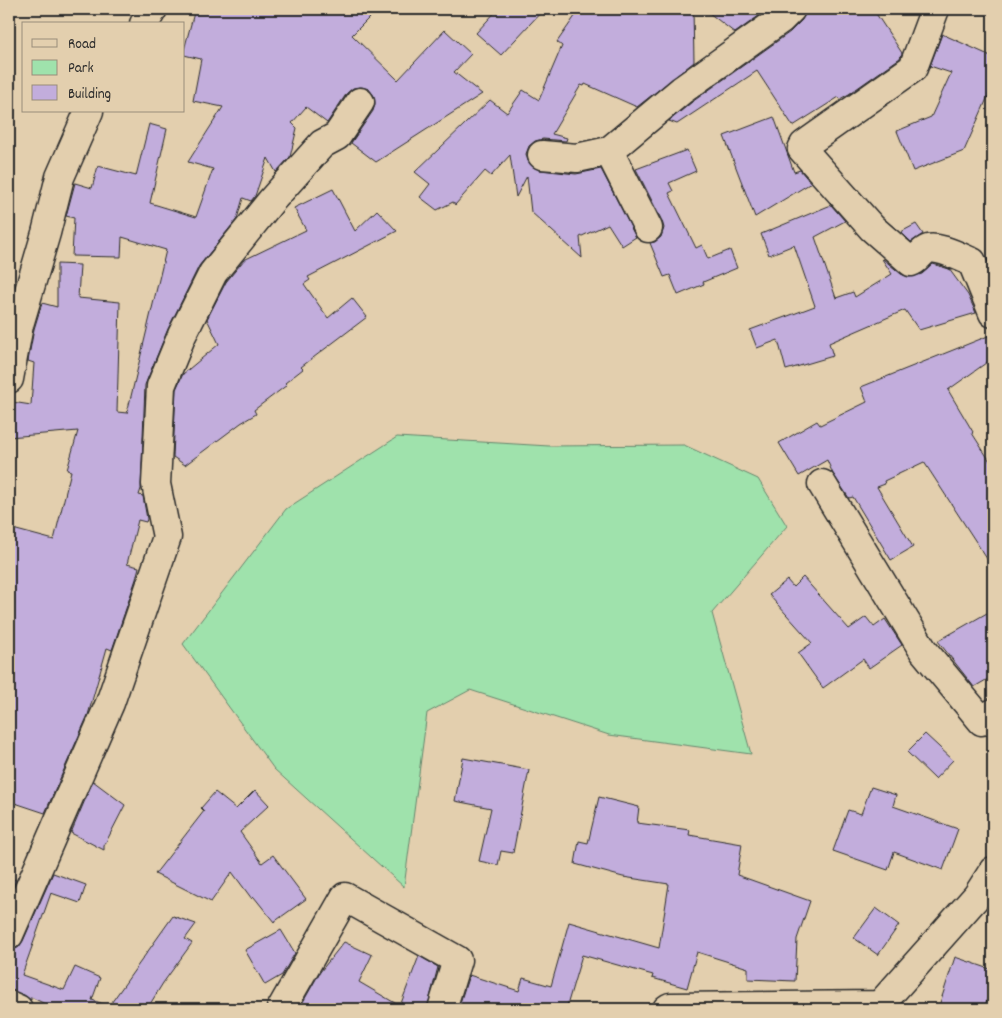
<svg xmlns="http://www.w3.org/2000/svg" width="1002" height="1018" font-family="Dekko,sans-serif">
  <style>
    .green { fill: #9fe2ac; stroke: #65866c }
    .building { fill: #c2addc; stroke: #2b2b2b }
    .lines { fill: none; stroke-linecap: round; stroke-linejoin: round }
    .minor-casing { stroke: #2b2b2b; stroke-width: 31 }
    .minor { stroke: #e3cfae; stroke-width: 28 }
  </style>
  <rect width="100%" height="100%" fill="#e3cfae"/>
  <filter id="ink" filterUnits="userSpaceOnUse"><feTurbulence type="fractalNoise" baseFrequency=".02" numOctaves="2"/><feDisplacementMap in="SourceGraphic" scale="10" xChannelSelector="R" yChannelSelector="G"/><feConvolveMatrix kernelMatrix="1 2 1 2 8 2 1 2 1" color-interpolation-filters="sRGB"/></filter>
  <g filter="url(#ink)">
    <polygon class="green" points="397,437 549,446 684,445 758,479 787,526 712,613 751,754 609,735 470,690 427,713 404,887 274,769 183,644 286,509"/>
    <g class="building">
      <polygon points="195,9 378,9 352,35 398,80 445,30 471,54 454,72 482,94 376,162 351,143 373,111 375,104 374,96 369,89 362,87 353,88 347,93 327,123 306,107 292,123 297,128 290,157 276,172 268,158 255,196 251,201 243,198 237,219 199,266 168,329 145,385 141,489 139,495 143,496 147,519 146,522 138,520 127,564 139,567 136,579 112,650 107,648 88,715 45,813 9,801 9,620 14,602 9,601 9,528 54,540 71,471 67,470 78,431 9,437 9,414 12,402 31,405 34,363 28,361 34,329 42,303 57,307 57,264 80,265 78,298 120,302 117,412 127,413 166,250 122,237 121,257 72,256 74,218 66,216 75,183 92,188 98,166 136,176 149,124 167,129 150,203 196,217 213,169 188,162 223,107 193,101 201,59 184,55 184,50"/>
      <polygon points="498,9 544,9 501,55 476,33"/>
      <polygon points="580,9 693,9 694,62 637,107 585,84 584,86 581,85 552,134 567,138 566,141 543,139 535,141 529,146 526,154 528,161 533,167 540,170 576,174 601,169 636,237 622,246 608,224 580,237 582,258 531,212 527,176 516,197 510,155 491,176 485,171 455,205 453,202 437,210 420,197 430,184 415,172 490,100 507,113 523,90 539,100 562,46 557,42"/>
      <polygon points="704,9 765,9 767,10 735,33"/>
      <polygon points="810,9 873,9 902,53 900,58 849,94 840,99 839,97 793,126 757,71 677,124 669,121 692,102 790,32 802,20 806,11"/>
      <polygon points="942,34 993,57 993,85 964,151 913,171 897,131 931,117 951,73 930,66"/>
      <polygon points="774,117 794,172 800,170 811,183 755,217 724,136"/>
      <polygon points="687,150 696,171 669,183 673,191 669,193 696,248 702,245 708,259 730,250 737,268 703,282 704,284 678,295 670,275 664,277 650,243 655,242 661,237 664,228 662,221 636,169"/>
      <polygon points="333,189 355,231 377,210 397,231 308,277 310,280 304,284 328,318 352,298 367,317 301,367 303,369 285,383 287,385 254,410 256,414 241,423 185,465 173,457 176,389 183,374 219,344 207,319 226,282 244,260 306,230 294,208"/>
      <polygon points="831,205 845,221 815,237 836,298 853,292 855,297 892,274 882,259 883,259 901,274 909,277 922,274 933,264 949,269 968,295 976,313 919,330 905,310 829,343 833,356 786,370 778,340 757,348 750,330 815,306 794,245 769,255 761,234"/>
      <polygon points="916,224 923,234 911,242 901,232"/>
      <polygon points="993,334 993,358 948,390 973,432 972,433 993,466 993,568 924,462 884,481 885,484 877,487 913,547 891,560 853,497 849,498 833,474 827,460 799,476 779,443 817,421 820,425 867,402 861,387"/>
      <polygon points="803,577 849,629 866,617 874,627 885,619 902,645 869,668 863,659 823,688 798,653 812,643 769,595 787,580 793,587"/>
      <polygon points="987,613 993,624 993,676 974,687 938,641"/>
      <polygon points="925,734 953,760 935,779 907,752"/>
      <polygon points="463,758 529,770 513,853 501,851 498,865 479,861 491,808 455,801"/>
      <polygon points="93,781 125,805 104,846 104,850 71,833"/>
      <polygon points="871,787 896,795 893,806 958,829 943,870 894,852 888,870 833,851 848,810 861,814"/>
      <polygon points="255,790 269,805 240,832 262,863 273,855 306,899 274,922 254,897 252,899 232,872 211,902 155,874 204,811 201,808 215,792 236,809"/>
      <polygon points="599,797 639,807 637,823 690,830 689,835 742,844 737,875 810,901 797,939 795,981 748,979 748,968 697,952 687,988 652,978 653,975 582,955 566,1009 458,1009 469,975 519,991 523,978 551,986 569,922 659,948 669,884 623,877 575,864 579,841 588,843"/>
      <polygon points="53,873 86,885 80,903 51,893 22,975 64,990 75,967 100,978 92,1000 109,1006 173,916 196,924 185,939 192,943 163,983 147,1009 55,1009 31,997 31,1000 24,995 9,990 9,950 18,948 23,941"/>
      <polygon points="9,877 16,880 9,896"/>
      <polygon points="876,908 899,925 878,955 854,938"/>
      <polygon points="281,930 295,953 282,975 265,985 245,950"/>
      <polygon points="344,942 372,955 359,982 400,1006 419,956 438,967 427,1009 299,1009 320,972"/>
      <polygon points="955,957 993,970 993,981 984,1009 938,1009"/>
    </g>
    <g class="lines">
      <defs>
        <g id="minor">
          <path d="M935,9L913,68L804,145L802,149L872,228L911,262C918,260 920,253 926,250C936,244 962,258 972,262L993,313"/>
          <polyline points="144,24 153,9"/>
          <polyline points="609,151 648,228"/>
          <polyline points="542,155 577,158 609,151 682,90 781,19 791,9"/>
          <polyline points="9,379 19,325 46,233 60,177 89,111"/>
          <polyline points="822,484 923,650 982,721 993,713"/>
          <polyline points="9,935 110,703 167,537 156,484 161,386 182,335 213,273 272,200 322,144 337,136 360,102"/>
          <polyline points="9,1005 18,1009"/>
          <polyline points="281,1009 345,897 457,960 442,1009"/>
          <polyline points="667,1009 670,1007 880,1005 977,896 993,871"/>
        </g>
      </defs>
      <use href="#minor" class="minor-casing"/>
      <use href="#minor" class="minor"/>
    </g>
  </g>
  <rect width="1002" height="1018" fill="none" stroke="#e3cfae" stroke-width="30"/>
  <rect x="15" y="15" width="972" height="988" fill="none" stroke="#2b2b2b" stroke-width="2" filter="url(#ink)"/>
  <rect x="22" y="22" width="162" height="90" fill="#e3cfae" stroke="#998d7a"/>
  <rect x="32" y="39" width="25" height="8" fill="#e3cfae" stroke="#998d7a"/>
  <text x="68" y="48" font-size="15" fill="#2b2b2b">Road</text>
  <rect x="32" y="60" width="25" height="15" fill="#9fe2ac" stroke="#998d7a"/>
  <text x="68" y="72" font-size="15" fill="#2b2b2b">Park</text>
  <rect x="32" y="85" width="25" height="15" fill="#c2addc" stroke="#998d7a"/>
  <text x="68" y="98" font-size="15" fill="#2b2b2b">Building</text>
</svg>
